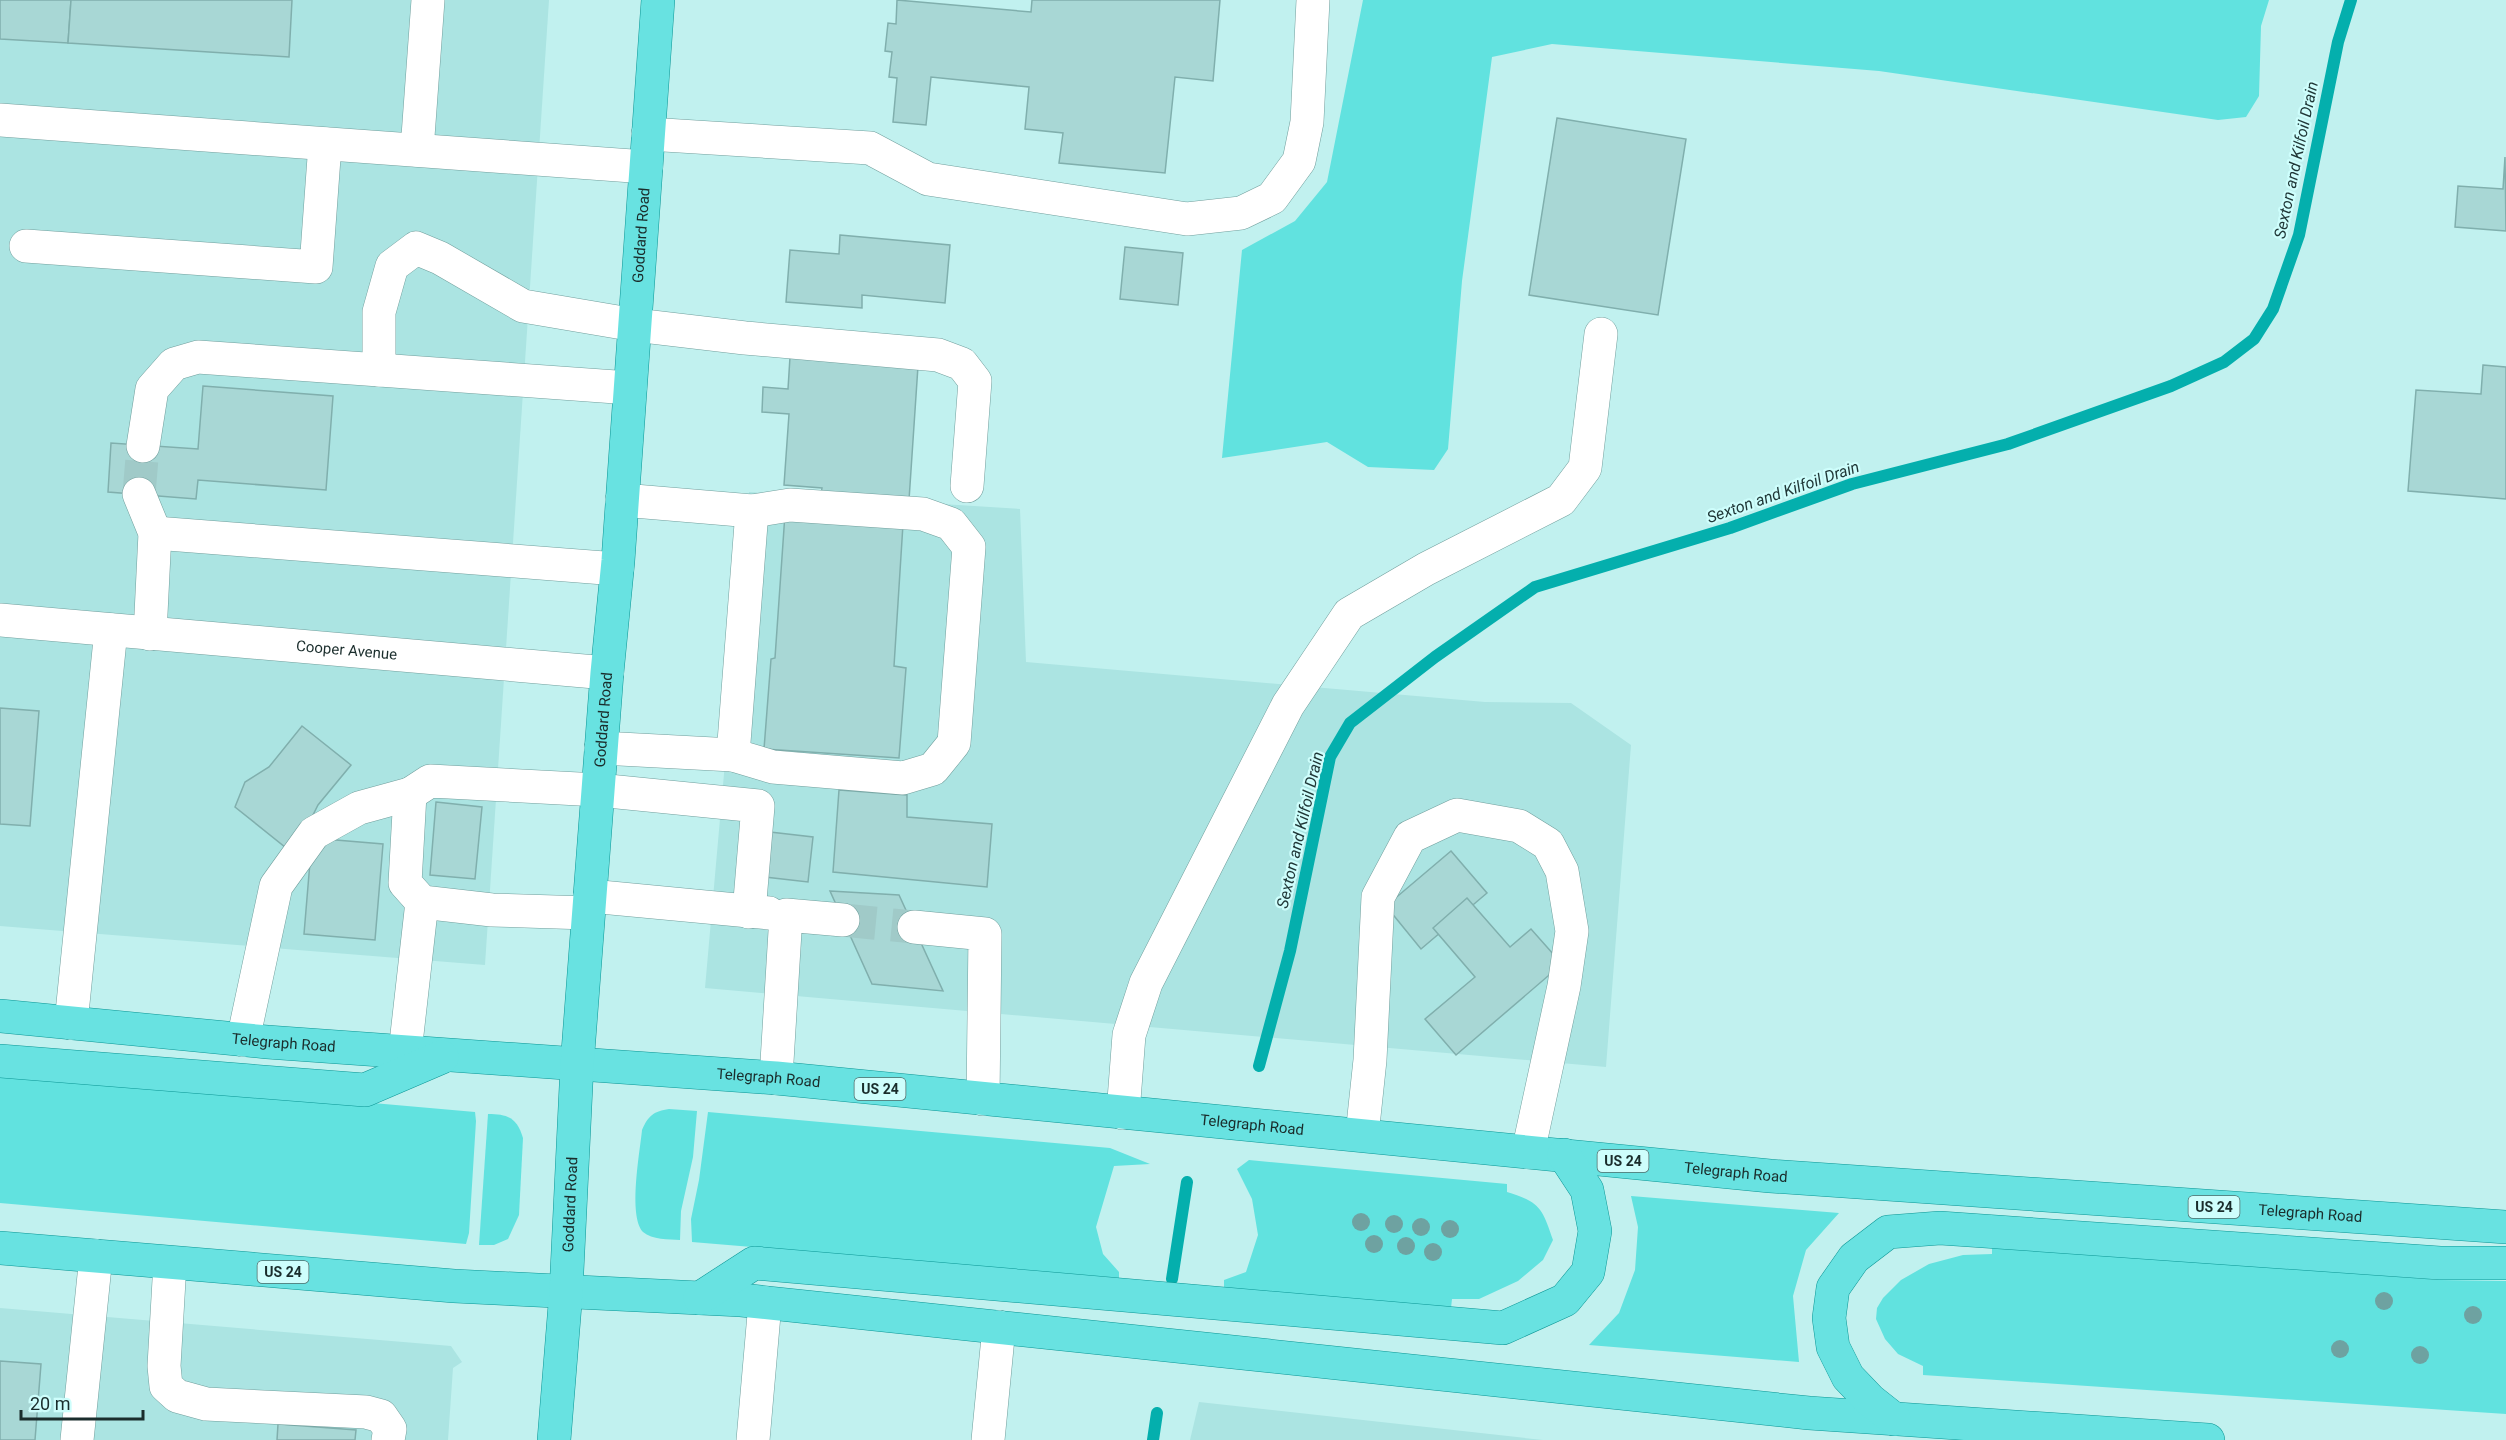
<svg xmlns="http://www.w3.org/2000/svg" width="2506" height="1440" font-family="Roboto,sans-serif">
  <style>
    .built { fill: #abe4e2 }
    .green { fill: #61e2df }
    .lines { fill: none; stroke-linecap: round; stroke-linejoin: round }
    .stream { stroke: #04afad; stroke-width: 12 }
    .building { fill: #a8d7d5; stroke: #80afad; stroke-width: 1.5 }
    .minor-tunnel { stroke: #a0cac8; stroke-width: 33; stroke-dasharray: 33 16; stroke-linecap: butt }
    .minor-casing { stroke: #719f9d; stroke-width: 34 }
    .major-casing { stroke: #0c9695; stroke-width: 34 }
    .minor { stroke: #fff; stroke-width: 33 }
    .major { stroke: #68e2e1; stroke-width: 33 }
    .tree { fill: #6ea2a1 }
    .labels { text-anchor: middle; dominant-baseline: central; stroke-width: 4.5; stroke-linejoin: round; paint-order: stroke }
    .shield { fill: #cefefc; stroke: #506c6a; stroke-width: 1.5 }
    .shield-label { font-size: 14px; font-weight: bold; fill: #1a2d2c }
    .street-label { font-size: 15px; fill: #1a2d2c; stroke: #cefefc }
    .water-label { font-size: 16px; font-style: italic; fill: #1f3636; stroke: #cefefc }
  </style>
  <rect width="100%" height="100%" fill="#c1f1ef"/>
  <g class="built">
    <polygon points="0,0 549,0 485,965 0,926"/>
    <polygon points="749,492 1020,509 1026,662 1485,702 1571,703 1631,745 1606,1067 705,988"/>
    <polygon points="0,1308 451,1346 462,1362 453,1368 448,1440 0,1440"/>
    <polygon points="1199,1402 1543,1440 1190,1440"/>
  </g>
  <g class="green">
    <polygon points="1363,0 2269,0 2261,26 2259,96 2246,117 2218,120 1879,71 1552,44 1492,57 1462,281 1448,449 1434,470 1368,467 1327,442 1222,458 1242,250 1295,221 1327,182"/>
    <polygon points="0,1070 475,1112 476,1121 469,1233 466,1244 0,1203"/>
    <path d="M669,1109L697,1111L693,1157L681,1211L680,1240C669,1239 652,1240 643,1232C628,1215 640,1152 642,1130C648,1116 654,1111 669,1109Z"/>
    <polygon points="708,1112 1110,1148 1150,1164 1114,1166 1096,1227 1103,1254 1119,1272 1119,1278 692,1242 691,1219 699,1180"/>
    <path d="M488,1114C508,1114 517,1118 523,1138L519,1215L508,1239L494,1245H479Z"/>
    <path d="M1249,1160L1507,1184V1192C1540,1202 1542,1208 1553,1240L1543,1260L1518,1281L1479,1299H1452L1451,1308L1224,1291V1280L1246,1272L1258,1235L1252,1199L1237,1169Z"/>
    <polygon points="1631,1196 1839,1213 1806,1250 1793,1296 1799,1362 1589,1345 1619,1313 1635,1270 1638,1227"/>
    <polygon points="1992,1246 2441,1280 2506,1281 2506,1414 1923,1375 1923,1366 1898,1354 1885,1339 1876,1319 1877,1308 1883,1298 1901,1280 1929,1264 1963,1255 1992,1254"/>
  </g>
  <g class="lines">
    <g class="stream">
      <polyline points="1259,1066 1290,951 1330,757 1350,723 1435,657 1535,587 1730,528 1852,484 2008,444 2171,386 2224,362 2254,339 2273,309 2299,235 2338,42 2351,0"/>
      <polyline points="1172,1279 1187,1182"/>
      <polyline points="1153,1440 1157,1413"/>
    </g>
  </g>
  <g class="building">
    <polygon points="0,0 71,0 68,43 0,39"/>
    <polygon points="71,0 292,0 289,57 68,43"/>
    <polygon points="897,0 1031,12 1032,0 1220,0 1213,81 1175,77 1165,173 1059,163 1063,133 1025,129 1029,87 931,77 926,125 893,122 897,78 889,77 892,52 885,51 888,23 896,24"/>
    <polygon points="1557,118 1686,139 1658,315 1529,295"/>
    <polygon points="2505,157 2506,231 2455,227 2458,186 2503,189"/>
    <polygon points="840,235 950,245 945,303 862,295 862,308 786,302 790,250 839,254"/>
    <polygon points="1125,247 1183,253 1178,305 1120,299"/>
    <polygon points="790,357 918,366 909,500 821,494 822,488 784,485 789,414 762,412 763,387 788,389"/>
    <polygon points="2483,365 2506,367 2506,499 2408,491 2416,390 2481,394"/>
    <polygon points="203,386 333,396 326,490 198,480 196,499 108,492 111,443 198,449"/>
    <polygon points="785,514 903,524 894,666 906,668 899,758 764,749 771,659 775,658"/>
    <polygon points="0,708 39,711 30,826 0,824"/>
    <polygon points="302,726 351,765 318,805 305,831 285,847 235,807 245,782 269,767"/>
    <polygon points="839,790 907,795 907,817 992,824 987,887 833,872"/>
    <polygon points="436,802 482,807 475,879 430,875"/>
    <polygon points="770,832 813,837 808,882 765,877"/>
    <polygon points="312,838 383,844 375,940 304,934"/>
    <polygon points="1451,851 1487,893 1421,949 1386,906"/>
    <polygon points="830,891 899,895 943,991 872,984"/>
    <polygon points="1467,898 1510,947 1531,929 1562,964 1456,1055 1425,1019 1475,977 1433,928"/>
    <polygon points="0,1361 41,1364 35,1440 0,1440"/>
    <polygon points="278,1424 356,1430 355,1440 277,1440"/>
  </g>
  <g class="lines">
    <g class="minor-tunnel">
      <polyline points="139,494 143,446"/>
      <polyline points="843,920 914,927"/>
    </g>
    <defs>
      <g id="minor">
        <polyline points="0,120 646,167"/>
        <polyline points="648,134 870,148 928,179 1187,219 1241,213 1272,198 1299,161 1307,122 1313,0"/>
        <polyline points="417,150 428,0"/>
        <polyline points="26,246 316,267 325,144"/>
        <polyline points="379,370 379,312 392,266 416,248 440,258 523,306 635,325 745,338 938,355 962,364 975,381 967,486"/>
        <polyline points="143,446 152,389 174,364 198,357 630,388"/>
        <polyline points="139,494 155,533 150,634"/>
        <polyline points="155,533 617,569"/>
        <path id="s1" d="M0,620L607,673"/>
        <polyline points="601,748 733,755 773,767 903,778 933,769 954,743 969,547 951,524 923,514 790,505 752,511 622,500"/>
        <polyline points="733,755 752,511"/>
        <polyline points="590,896 769,913"/>
        <polyline points="588,913 492,910 422,902 405,883 410,794 430,781 598,790 758,806 749,912"/>
        <polyline points="914,927 985,934 983,1099"/>
        <polyline points="71,1023 111,630"/>
        <polyline points="243,1040 276,886 314,833 359,808 410,794"/>
        <polyline points="405,1052 422,902"/>
        <polyline points="776,1078 786,915 843,920"/>
        <polyline points="1123,1113 1129,1035 1146,983 1288,705 1349,614 1426,569 1561,500 1585,468 1601,334"/>
        <polyline points="1362,1135 1370,1060 1378,897 1410,837 1457,815 1519,826 1548,844 1562,871 1572,931 1564,986 1528,1152"/>
        <polyline points="170,1263 164,1366 166,1386 177,1396 206,1404 366,1412 381,1416 390,1429 388,1440"/>
        <polyline points="77,1440 96,1256"/>
        <polyline points="753,1440 765,1303"/>
        <polyline points="988,1440 999,1327"/>
      </g>
      <g id="major">
        <path id="s2" d="M0,1016L267,1042L776,1078L1770,1176L2506,1227"/>
        <polyline points="0,1061 365,1090 442,1057"/>
        <polyline points="0,1248 454,1286 741,1300 1809,1413 2208,1440"/>
        <polyline points="700,1298 754,1263 1503,1328 1565,1300 1588,1272 1595,1231 1587,1190 1564,1155"/>
        <polyline points="1894,1419 1870,1400 1848,1377 1833,1347 1829,1318 1833,1288 1854,1258 1888,1232 1940,1228 2440,1263 2506,1263"/>
        <path id="s3" d="M554,1440L566,1292L577,1065L607,673L618,561L658,0"/>
      </g>
    </defs>
    <use href="#minor" class="minor-casing"/>
    <use href="#major" class="major-casing"/>
    <use href="#minor" class="minor"/>
    <use href="#major" class="major"/>
  </g>
  <g class="tree">
    <circle cx="1361" cy="1222" r="9"/>
    <circle cx="1394" cy="1224" r="9"/>
    <circle cx="1421" cy="1227" r="9"/>
    <circle cx="1450" cy="1229" r="9"/>
    <circle cx="1374" cy="1244" r="9"/>
    <circle cx="1406" cy="1246" r="9"/>
    <circle cx="1433" cy="1252" r="9"/>
    <circle cx="2384" cy="1301" r="9"/>
    <circle cx="2473" cy="1315" r="9"/>
    <circle cx="2340" cy="1349" r="9"/>
    <circle cx="2420" cy="1355" r="9"/>
  </g>
  <g class="labels">
    <g class="shield">
      <rect x="854.5" y="1078" width="51" height="22" rx="4.5"/>
      <rect x="1597.5" y="1150" width="51" height="22" rx="4.5"/>
      <rect x="2188.5" y="1196" width="51" height="22" rx="4.5"/>
      <rect x="257.5" y="1261" width="51" height="22" rx="4.5"/>
    </g>
    <g class="shield-label">
      <text x="880" y="1089">US 24</text>
      <text x="1623" y="1161">US 24</text>
      <text x="2214" y="1207">US 24</text>
      <text x="283" y="1272">US 24</text>
    </g>
    <g class="street-label">
      <text stroke="none"><textPath href="#s3" startOffset="1208">Goddard Road</textPath></text>
      <text stroke="none"><textPath href="#s1" startOffset="348">Cooper Avenue</textPath></text>
      <text stroke="none"><textPath href="#s3" startOffset="722">Goddard Road</textPath></text>
      <text stroke="none"><textPath href="#s2" startOffset="285">Telegraph Road</textPath></text>
      <text stroke="none"><textPath href="#s2" startOffset="771">Telegraph Road</textPath></text>
      <text stroke="none"><textPath href="#s2" startOffset="1257">Telegraph Road</textPath></text>
      <text stroke="none"><textPath href="#s2" startOffset="1743">Telegraph Road</textPath></text>
      <text stroke="none"><textPath href="#s3" startOffset="236">Goddard Road</textPath></text>
      <text stroke="none"><textPath href="#s2" startOffset="2319">Telegraph Road</textPath></text>
    </g>
    <g class="water-label">
      <text transform="translate(2296 160) rotate(-78)">Sexton and Kilfoil Drain</text>
      <text transform="translate(1783 492) rotate(-19)">Sexton and Kilfoil Drain</text>
      <text transform="translate(1300 830) rotate(-77)">Sexton and Kilfoil Drain</text>
    </g>
  </g>
  <path d="M21 1410v9h122v-9" fill="none" stroke="#1a2d2c" stroke-width="3"/>
  <text x="30" y="1410" font-size="18" fill="#1a2d2c" stroke="#cefefc" stroke-width="4.5" paint-order="stroke">20 m</text>
</svg>
